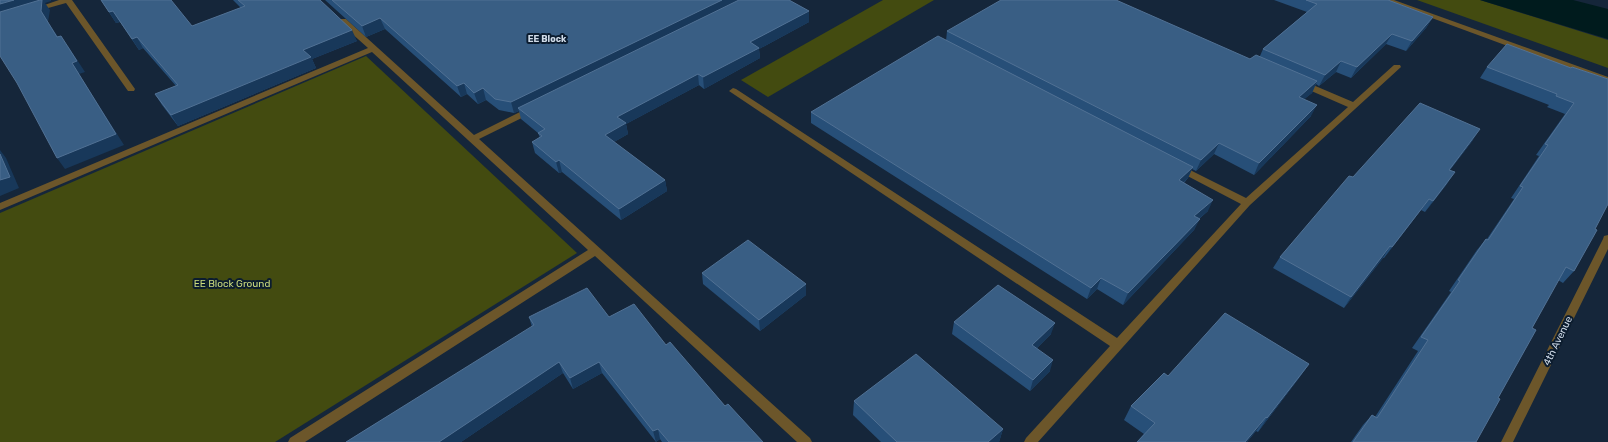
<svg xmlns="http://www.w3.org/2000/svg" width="1608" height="442" font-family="Rubik,sans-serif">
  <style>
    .green { fill: #434b10 }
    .water { fill: #001b1d }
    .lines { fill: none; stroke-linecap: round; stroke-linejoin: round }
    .minor { fill: #6c562a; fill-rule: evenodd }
    .wall { fill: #274f78 }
    .shaded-wall { fill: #18385a }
    .building { fill: #395e84; stroke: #517194 }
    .labels { text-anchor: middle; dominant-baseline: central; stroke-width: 4; stroke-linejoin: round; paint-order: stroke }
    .far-neighbourhood-label { font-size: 9px; font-weight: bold; fill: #d0dbe8; stroke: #0b1c2f }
    .park-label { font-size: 10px; fill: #cada7c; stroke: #0b1c2f }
    .street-label { font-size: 10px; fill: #d0dbe8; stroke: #0b1c2f }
  </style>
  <rect width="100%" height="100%" fill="#15263a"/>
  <g class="green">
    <polygon points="883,0 934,0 768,97 741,80"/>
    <polygon points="1417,0 1480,0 1608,40 1608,68"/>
    <polygon points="366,56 577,253 275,442 0,442 0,213"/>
  </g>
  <polygon class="water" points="1480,0 1573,0 1608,9 1608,39"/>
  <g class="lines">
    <g class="minor">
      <polygon points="59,0 72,0 135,89 134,91 128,91 66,3 34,12 30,10"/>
      <polygon points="1383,0 1394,0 1608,77 1608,83"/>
      <polygon points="340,19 346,19 474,135 530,107 536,107 537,109 536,111 479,139 810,438 812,442 797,442 595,256 305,442 288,442 290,438 588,250 372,52 0,210 0,203 368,48 340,23"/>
      <polygon points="1394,65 1400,65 1401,67 1250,205 1038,442 1024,442 1026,438 1110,346 729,91 733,88 736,89 1117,338 1241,204 1176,170 1174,168 1176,166 1182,166 1246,198 1348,107 1300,86 1299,84 1300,82 1306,82 1353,102"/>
      <polygon points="1608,235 1608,249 1513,442 1501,442 1603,239 1604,236"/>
    </g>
  </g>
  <g class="wall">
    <polygon points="101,0 192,26 241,8 233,0 320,0 357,41 312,59 316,68 178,126 162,105 155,94 176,86 143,48 139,50 120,22 116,23"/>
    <polygon points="325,0 789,0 809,22 759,49 760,58 704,89 699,85 626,124 628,134 614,142 665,180 667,191 621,220 562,172 559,173 535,153 532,142 540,138 538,133 521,119 519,111 514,113 499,110 486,100 478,104 467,94 461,97 385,29 366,37"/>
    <polygon points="1274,0 1388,0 1433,17 1426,28 1406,51 1386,44 1351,78 1336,72 1319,86 1316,84 1312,93 1304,99 1311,116 1254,175 1214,154 1196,171 1192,169 1188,178 1184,183 1208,211 1199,219 1194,230 1123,305 1097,289 1087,299 811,123 811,112 946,41 947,31 1250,59 1260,56 1263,49 1307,12"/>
    <polygon points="1487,67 1571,68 1595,229 1574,271 1563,283 1558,280 1532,328 1476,442 1351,442 1363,425 1372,415 1375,417 1418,351 1412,348 1451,292 1449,291 1477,250 1486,239 1487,239 1514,199 1511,198 1539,156 1536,155 1565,114 1547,107 1549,105 1480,78"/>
    <polygon points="1473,140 1450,170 1447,184 1425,212 1421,210 1384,258 1383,258 1344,308 1273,268 1280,257 1353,177"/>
    <polygon points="702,273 806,284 806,295 760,331 703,284"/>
    <polygon points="529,317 609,317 666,345 725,406 763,442 662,442 660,439 656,442 602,373 573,389 563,373 461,442 346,442 532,327"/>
    <polygon points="954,322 1051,334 1037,348 1050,371 1030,391 952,334"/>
    <polygon points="1309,364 1299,378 1258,432 1256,431 1247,442 1137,442 1144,434 1124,420 1131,406 1168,376"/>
    <polygon points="854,401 1003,429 999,442 881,442 853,415"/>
  </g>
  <g class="shaded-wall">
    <polygon points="14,0 51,0 51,1 45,3 50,10 48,22 65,47 0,17 0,4"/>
    <polygon points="722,0 745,0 518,108 519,111 514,113 511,102"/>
    <polygon points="113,11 120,22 116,23 109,12"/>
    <polygon points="809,11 809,22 759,49 760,58 704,89 703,77 750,42"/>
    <polygon points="1433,17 1426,28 1406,51 1412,41"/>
    <polygon points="380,18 385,29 366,37 362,26"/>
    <polygon points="352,30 357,41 312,59 316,68 178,126 171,115 303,50"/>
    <polygon points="1392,34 1386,44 1351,78 1357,67"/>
    <polygon points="137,37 143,48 139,50 132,39"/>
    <polygon points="68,46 85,72 79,74 124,145 65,169 57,158"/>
    <polygon points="1341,61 1336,72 1319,86 1325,75"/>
    <polygon points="698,74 699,85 626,124 628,134 607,146 605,135 617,117"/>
    <polygon points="1317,81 1312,93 1294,108 1299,97"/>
    <polygon points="464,83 467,94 461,97 457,86"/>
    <polygon points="483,88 486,100 478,104 474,93"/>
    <polygon points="1317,105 1311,116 1254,175 1259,163"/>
    <polygon points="1480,129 1473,140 1441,181 1449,170"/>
    <polygon points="1219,143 1214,154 1196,171 1201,160"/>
    <polygon points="0,150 6,158 19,188 0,196"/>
    <polygon points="559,160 562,172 559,173 556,162"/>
    <polygon points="1193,167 1188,178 1174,192 1179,180"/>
    <polygon points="1455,172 1447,184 1425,212 1433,201"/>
    <polygon points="665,180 667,191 621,220 619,209"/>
    <polygon points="1429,199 1421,210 1384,258 1392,247"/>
    <polygon points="1213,200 1208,211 1189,227 1194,216"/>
    <polygon points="1200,219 1194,230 1123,305 1128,293"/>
    <polygon points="1390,246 1383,258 1344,308 1351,297"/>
    <polygon points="1101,278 1097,289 1087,299 1091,288"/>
    <polygon points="806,284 806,295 760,331 759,320"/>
    <polygon points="1055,323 1051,334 1029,356 1032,345"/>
    <polygon points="1053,360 1050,371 1030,391 1033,380"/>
    <polygon points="559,362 563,373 461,442 439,442"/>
    <polygon points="599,362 602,373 573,389 570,378"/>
    <polygon points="1309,364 1299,378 1258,432 1267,418"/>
    <polygon points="1266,417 1256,431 1247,442 1245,442"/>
    <polygon points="658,429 660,439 656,442 653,431"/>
    <polygon points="1003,429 999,442 988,442"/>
  </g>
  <g class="building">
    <polygon points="0,0 14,0 0,4"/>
    <polygon points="40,0 42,0 41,11 57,37 61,36 77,61 72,63 116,134 57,158 17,83 0,56 0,12"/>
    <polygon points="101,0 171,0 192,26 245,6 238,0 320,0 352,30 303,50 311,57 171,115 155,94 178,85 137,37 132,39 113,11 109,12"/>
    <polygon points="332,0 722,0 511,102 495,99 483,88 474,93 464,83 457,86 380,18 362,26"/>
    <polygon points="739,0 789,0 809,11 750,42 759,48 703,77 698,74 617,117 626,123 605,135 665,180 619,209 559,160 556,162 532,142 542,136 538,133 545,129 518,108"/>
    <polygon points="1001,0 1116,0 1250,59 1256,55 1317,81 1299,97 1317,105 1259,163 1219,143 1201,160 947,31"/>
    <polygon points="1306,0 1388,0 1433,17 1412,41 1392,34 1357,67 1341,61 1325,75 1263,49 1317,4"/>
    <polygon points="938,36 1193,167 1179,180 1213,200 1194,216 1200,219 1128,293 1101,278 1091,288 811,112"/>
    <polygon points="1507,44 1571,68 1572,67 1608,79 1608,204 1595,229 1597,230 1574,271 1566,267 1532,328 1536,330 1498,398 1500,399 1476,442 1353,442 1372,415 1377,418 1428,340 1421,337 1460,281 1458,280 1486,239 1488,240 1523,187 1520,186 1548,145 1545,144 1574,103 1556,96 1557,94 1487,67"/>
    <polygon points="1420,103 1480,129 1449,170 1455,172 1433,201 1429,199 1392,247 1390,246 1351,297 1280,257 1349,176 1353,177"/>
    <polygon points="0,154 10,177 0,180"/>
    <polygon points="748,240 806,284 759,320 702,273"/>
    <polygon points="998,285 1055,323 1032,345 1053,360 1033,380 954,322"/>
    <polygon points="587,288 609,317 634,304 666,345 670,342 725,406 728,404 763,442 669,442 658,429 653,431 599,362 570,378 559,362 439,442 346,442 534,325 529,317"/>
    <polygon points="1225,313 1309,364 1267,418 1266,417 1245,442 1137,442 1155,423 1131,406 1164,373 1168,376"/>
    <polygon points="916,354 1003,429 988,442 897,442 854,401"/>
  </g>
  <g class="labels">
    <g class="far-neighbourhood-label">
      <text x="547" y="39">EE Block</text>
    </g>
    <g class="park-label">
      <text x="232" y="284">EE Block Ground</text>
    </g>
    <g class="street-label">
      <text transform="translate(1558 341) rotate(-64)">4th Avenue</text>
    </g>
  </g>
</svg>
